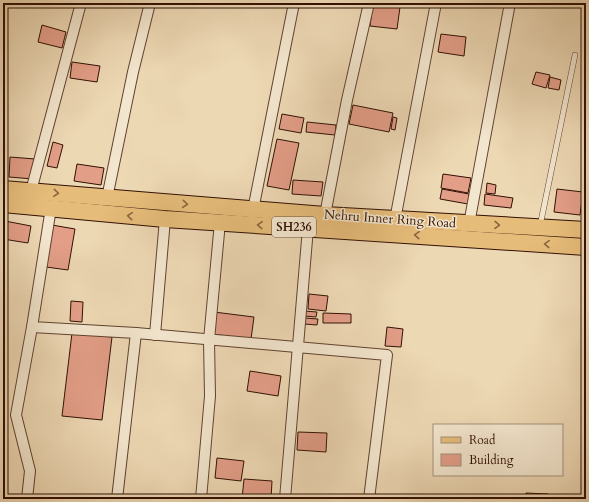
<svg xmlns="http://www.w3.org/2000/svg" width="589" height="502" font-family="Cardo,serif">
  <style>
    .building { fill: #e39e88; stroke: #311003 }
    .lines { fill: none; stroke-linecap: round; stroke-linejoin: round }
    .service-casing { stroke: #60422f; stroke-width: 6 }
    .minor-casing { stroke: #60422f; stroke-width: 12 }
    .primary-casing { stroke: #311003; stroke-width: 18 }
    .service { stroke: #f3e6ce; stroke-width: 5 }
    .minor { stroke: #f3e6ce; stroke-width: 10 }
    .primary { stroke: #e6bc7a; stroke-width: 16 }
    .oneway { stroke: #8c663e }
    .labels { text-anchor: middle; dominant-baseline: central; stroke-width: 3; stroke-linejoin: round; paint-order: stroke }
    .shield { fill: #f3e6ce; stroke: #6b5040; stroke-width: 1 }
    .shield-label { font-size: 12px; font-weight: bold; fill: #311003 }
    .street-label { font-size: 13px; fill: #311003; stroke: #f3e6ce }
  </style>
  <rect width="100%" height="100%" fill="#edd8b4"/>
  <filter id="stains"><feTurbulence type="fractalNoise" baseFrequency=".005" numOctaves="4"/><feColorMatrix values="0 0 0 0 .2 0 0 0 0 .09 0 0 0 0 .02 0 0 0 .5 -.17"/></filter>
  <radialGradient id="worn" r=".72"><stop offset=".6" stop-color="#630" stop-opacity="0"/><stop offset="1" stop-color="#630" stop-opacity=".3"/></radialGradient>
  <g class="building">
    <polygon points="373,3 400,7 397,29 370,26"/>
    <polygon points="42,25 66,32 62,48 38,42"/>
    <polygon points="441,34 466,37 464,56 438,52"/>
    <polygon points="72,62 100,66 97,82 70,78"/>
    <polygon points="536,72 550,75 546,88 532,84"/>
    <polygon points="550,77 561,80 559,90 548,88"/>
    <polygon points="353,105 393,113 389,132 349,124"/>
    <polygon points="282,114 304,118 301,133 279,129"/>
    <polygon points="393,117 397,118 395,130 391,129"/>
    <polygon points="307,122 336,125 335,135 306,132"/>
    <polygon points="277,139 299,143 289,190 267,186"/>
    <polygon points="53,142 63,145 57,168 47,166"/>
    <polygon points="10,157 35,159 33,179 9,177"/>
    <polygon points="77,164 104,168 101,185 74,181"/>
    <polygon points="443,174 471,178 468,193 441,188"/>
    <polygon points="293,180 323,182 321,196 292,194"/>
    <polygon points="487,183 496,185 495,194 486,193"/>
    <polygon points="442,189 469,194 468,204 440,199"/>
    <polygon points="557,189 583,192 580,215 554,212"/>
    <polygon points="485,194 513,198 511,208 484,205"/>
    <polygon points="5,221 31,226 28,243 3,239"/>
    <polygon points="52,225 75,229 68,270 46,267"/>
    <polygon points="309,294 328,296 326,311 308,309"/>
    <polygon points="71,301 83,302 82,322 70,321"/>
    <polygon points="304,311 317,312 316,317 304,316"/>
    <polygon points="214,312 254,317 251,339 211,334"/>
    <polygon points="323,313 351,314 351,323 323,323"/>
    <polygon points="305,318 318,319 317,325 304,324"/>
    <polygon points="387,327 403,329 401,347 385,346"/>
    <polygon points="72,333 112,337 102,420 62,416"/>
    <polygon points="250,371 281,376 278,396 247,391"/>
    <polygon points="298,432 327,433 326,452 297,450"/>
    <polygon points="217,458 244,461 241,481 215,478"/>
    <polygon points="244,479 272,481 271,499 242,499"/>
    <polygon points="526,493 548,494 548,499 526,499"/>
  </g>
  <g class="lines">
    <defs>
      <polyline id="service" points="540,226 575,55"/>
      <g id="minor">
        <polyline points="31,191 81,3"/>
        <polyline points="107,198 133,72 150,3"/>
        <polyline points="51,208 32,327 136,333 387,355 369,499"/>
        <polyline points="253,210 294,3"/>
        <polyline points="325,215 347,100 369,3"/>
        <polyline points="395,220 436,3"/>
        <polyline points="469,224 510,3"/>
        <polyline points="155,335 165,219"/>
        <polyline points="27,499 30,471 16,415 32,327"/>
        <polyline points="117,499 136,333"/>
        <polyline points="201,499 210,396 209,340 220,222"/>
        <polyline points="285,499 308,228"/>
      </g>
      <g id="primary">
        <polyline points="3,189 325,215 586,230"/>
        <polyline points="3,204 165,219 586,247"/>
      </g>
    </defs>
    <use href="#service" class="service-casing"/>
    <use href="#minor" class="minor-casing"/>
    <use href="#primary" class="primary-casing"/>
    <use href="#service" class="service"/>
    <use href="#minor" class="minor"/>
    <use href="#primary" class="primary"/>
  </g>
  <defs><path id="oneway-chevron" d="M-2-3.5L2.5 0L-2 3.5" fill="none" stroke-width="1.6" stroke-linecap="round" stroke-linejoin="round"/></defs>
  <g class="oneway">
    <use href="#oneway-chevron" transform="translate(56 193) rotate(5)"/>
    <use href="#oneway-chevron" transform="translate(185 204) rotate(5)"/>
    <use href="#oneway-chevron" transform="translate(130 216) rotate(-175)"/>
    <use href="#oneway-chevron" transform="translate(260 225) rotate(-176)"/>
    <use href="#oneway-chevron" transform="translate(497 225) rotate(2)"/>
    <use href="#oneway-chevron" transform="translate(417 235) rotate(-176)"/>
    <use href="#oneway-chevron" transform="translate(547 244) rotate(-176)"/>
  </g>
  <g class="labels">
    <rect class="shield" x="272" y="217" width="44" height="20" rx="3"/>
    <g class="shield-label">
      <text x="294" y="227">SH236</text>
    </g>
    <g class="street-label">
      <text transform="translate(390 219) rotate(4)">Nehru Inner Ring Road</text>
    </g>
  </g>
  <rect width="589" height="502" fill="none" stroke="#edd8b4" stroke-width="16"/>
  <rect x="4" y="4" width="581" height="494" fill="none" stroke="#311003" stroke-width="2"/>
  <rect x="8" y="8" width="573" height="486" fill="none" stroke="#311003"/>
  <rect x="433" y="424" width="130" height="52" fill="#f3e6ce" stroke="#a5907d"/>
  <rect x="441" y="437" width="20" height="6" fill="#e6bc7a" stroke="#a5907d"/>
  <text x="469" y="444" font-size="12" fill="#311003">Road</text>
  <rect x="441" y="454" width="20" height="12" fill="#e39e88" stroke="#a5907d"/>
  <text x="469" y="464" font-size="12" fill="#311003">Building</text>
  <rect width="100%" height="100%" filter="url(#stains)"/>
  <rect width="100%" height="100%" fill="url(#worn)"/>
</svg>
